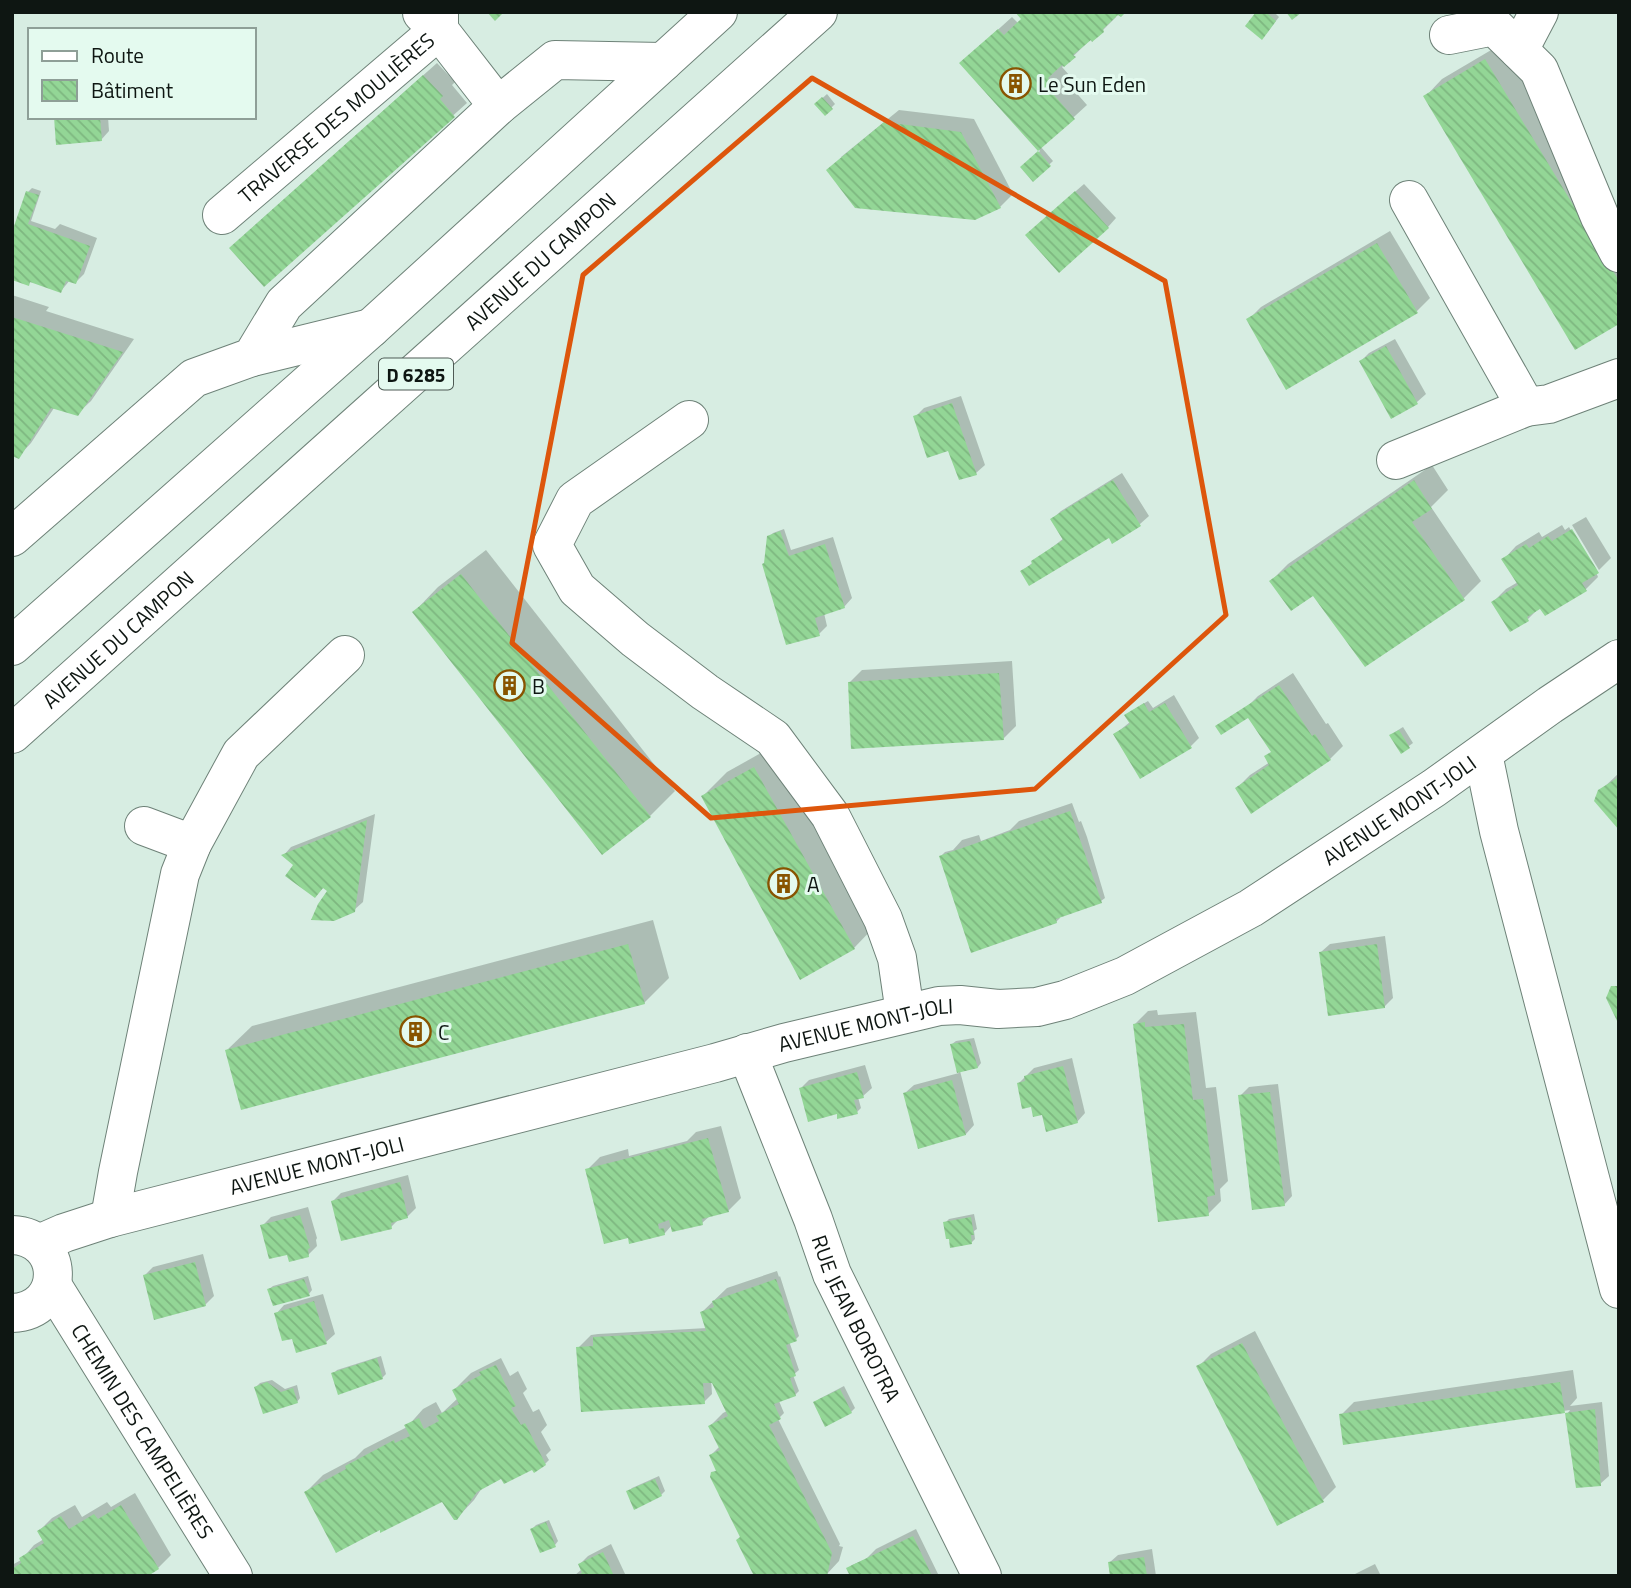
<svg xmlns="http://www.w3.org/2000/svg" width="1631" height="1588" font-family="'Titillium Web',sans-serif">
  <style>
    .shadow { fill: #0003 }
    .building { fill: url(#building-back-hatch) }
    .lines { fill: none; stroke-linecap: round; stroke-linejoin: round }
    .minor-casing { stroke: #6e8278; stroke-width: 40 }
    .major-casing { stroke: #6e8278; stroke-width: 40 }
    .minor { stroke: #fff; stroke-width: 38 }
    .major { stroke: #fff; stroke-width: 38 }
    .marked { fill: none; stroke: #dd560c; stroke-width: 5; stroke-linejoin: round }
    .labels { text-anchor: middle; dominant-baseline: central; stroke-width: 6; stroke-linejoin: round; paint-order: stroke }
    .shield { fill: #e4faef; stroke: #4e5a54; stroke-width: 2 }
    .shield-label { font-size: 19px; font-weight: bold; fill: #0e1612 }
    .poi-label { font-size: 21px; fill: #0e1612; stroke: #e4faef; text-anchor: start }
    .street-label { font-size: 21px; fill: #0e1612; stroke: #e4faef }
  </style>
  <defs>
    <pattern id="building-back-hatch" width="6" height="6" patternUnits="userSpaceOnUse" patternTransform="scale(1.75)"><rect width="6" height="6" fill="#93d696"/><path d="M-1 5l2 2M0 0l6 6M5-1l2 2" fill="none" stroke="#7eb780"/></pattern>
  </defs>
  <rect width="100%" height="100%" fill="#d7ede2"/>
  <g class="shadow">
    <polygon points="1258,12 1274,12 1279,17 1266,34"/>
    <polygon points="1115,16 1116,17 1103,30 1086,42 1087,43 1062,67 1070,76 1065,80 1087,105 1041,147 1053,161 1033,180 1022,167 1040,151 961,63 1012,17 1018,23"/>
    <polygon points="1503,43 1619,236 1619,322 1425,97 1442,79"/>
    <polygon points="437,63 455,82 452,85 467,103 264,285 244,235"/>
    <polygon points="827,94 835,104 825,114 816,104"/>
    <polygon points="899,110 974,119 1013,194 1000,207 841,157"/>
    <polygon points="56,117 108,117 109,131 101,140"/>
    <polygon points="1084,184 1116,218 1108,227 1036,226"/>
    <polygon points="32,188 41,191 31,221 55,229 60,224 97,238 84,274 76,282 70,280 61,291 32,281 28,284 12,236 28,192"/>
    <polygon points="1390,231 1430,298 1417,311 1248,320 1261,307"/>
    <polygon points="12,295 49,307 46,311 134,339 91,401 77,414 54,408 31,443 18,457 12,455"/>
    <polygon points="1395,339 1426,394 1417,402 1391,416 1361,361 1369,353"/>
    <polygon points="961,396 985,465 976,473 915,417 924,408"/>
    <polygon points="1432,465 1448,490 1431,507 1481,581 1463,599 1314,594 1271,581 1288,564"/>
    <polygon points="1122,473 1149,516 1140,524 1113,542 1109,536 1022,571 1064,538 1052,519 1061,511"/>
    <polygon points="1586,517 1611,558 1599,570 1572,525"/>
    <polygon points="1562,525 1565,530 1569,527 1596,571 1598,571 1596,572 1598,577 1586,589 1541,606 1528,619 1493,602 1506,589 1518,582 1504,559 1516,546 1539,532 1542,537"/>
    <polygon points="784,529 791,550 833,537 852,598 844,607 824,613 827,626 819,634 769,537 773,533"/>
    <polygon points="486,550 675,791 650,816 414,612 438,587"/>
    <polygon points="1012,661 1016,726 1003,739 849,683 862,670"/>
    <polygon points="1293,673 1326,724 1328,723 1343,746 1330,759 1237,788 1250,775 1270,762 1272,751 1249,715 1249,705 1258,696"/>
    <polygon points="1174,695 1199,738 1191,746 1115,734 1130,722 1130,712 1148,701 1153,708"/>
    <polygon points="1403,727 1413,743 1402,751 1395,732"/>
    <polygon points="779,743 878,923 854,948 703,796 727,772"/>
    <polygon points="1619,773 1619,827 1600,791"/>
    <polygon points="1072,803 1079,822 1081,821 1087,837 1105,898 1101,901 1059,916 1060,918 1056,922 941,856 945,852 953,850 962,840 979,835 981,841 1010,830 1019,821"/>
    <polygon points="375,814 363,902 354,910 324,887 315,896 296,865 284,855 291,847"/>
    <polygon points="653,920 669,978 644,1003 227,1050 252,1026"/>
    <polygon points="1385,936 1393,998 1384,1007 1321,952 1330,944"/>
    <polygon points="1157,1010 1158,1015 1196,1012 1206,1088 1216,1087 1228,1181 1220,1189 1221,1201 1208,1214 1135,1024 1148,1011"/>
    <polygon points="974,1038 981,1063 978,1067 960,1071 974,1125 966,1134 905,1093 914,1085 959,1073 952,1044 956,1041"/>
    <polygon points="1072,1058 1085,1113 1077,1122 1043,1113 1032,1105 1019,1083 1034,1068"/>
    <polygon points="865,1065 872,1088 863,1096 858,1097 861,1108 857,1112 838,1112 801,1088 809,1080"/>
    <polygon points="1278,1084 1292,1196 1284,1205 1240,1096 1249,1087"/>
    <polygon points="721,1126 741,1198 728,1211 711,1215 702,1223 672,1225 665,1233 631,1241 587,1170 600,1157 628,1149 629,1156 687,1141 696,1132"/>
    <polygon points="408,1175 416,1208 408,1216 400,1218 391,1227 333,1201 341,1193"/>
    <polygon points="308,1207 317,1238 316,1240 317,1246 308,1255 288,1253 262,1226 271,1217"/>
    <polygon points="974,1214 977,1229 974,1231 975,1239 971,1243 945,1223 949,1219"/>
    <polygon points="203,1254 214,1296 205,1305 145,1275 153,1267"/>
    <polygon points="777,1271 779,1277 780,1276 799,1336 796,1339 789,1341 799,1370 793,1375 799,1391 795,1395 779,1401 784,1413 778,1419 840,1544 839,1546 843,1547 839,1561 826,1575 742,1536 711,1455 720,1446 710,1426 723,1413 727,1411 711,1378 712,1394 704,1402 578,1348 591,1335 598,1334 707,1328 702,1312 727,1288"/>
    <polygon points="308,1276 312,1290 309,1294 269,1289 273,1286"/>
    <polygon points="323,1294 335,1334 326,1342 297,1351 293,1337 276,1314 284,1305"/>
    <polygon points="1255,1331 1336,1487 1323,1500 1198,1367 1211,1354"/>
    <polygon points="381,1356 386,1374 382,1378 333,1374 337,1370"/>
    <polygon points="501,1358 510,1376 518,1371 527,1389 523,1393 533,1412 539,1409 547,1425 541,1432 551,1450 546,1455 549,1460 545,1464 502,1477 482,1488 474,1500 457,1518 443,1499 306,1492 323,1475 355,1458 364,1449 407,1427 423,1409 436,1402 442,1413 458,1398 454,1390 471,1373"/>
    <polygon points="1573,1370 1577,1398 1570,1406 1602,1402 1609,1476 1600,1484 1567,1414 1570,1410 1345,1443 1341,1415 1354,1402"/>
    <polygon points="272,1380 285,1389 297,1385 300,1398 297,1402 256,1387 260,1383"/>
    <polygon points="844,1386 855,1408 851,1412 815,1403 819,1399"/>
    <polygon points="659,1476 665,1491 661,1495 628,1492 632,1488"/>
    <polygon points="135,1493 171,1555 158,1568 149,1573 149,1576 12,1576 12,1565 21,1560 34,1545 44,1539 39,1531 52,1518 75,1505 82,1517 107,1502 111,1507"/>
    <polygon points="549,1520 558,1541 555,1545 532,1529 536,1525"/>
    <polygon points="916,1529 939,1576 852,1576 848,1569 852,1565 866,1559 876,1549"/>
    <polygon points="611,1544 626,1576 574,1576 582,1569 580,1564 588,1556"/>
    <polygon points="1152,1549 1156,1576 1112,1576 1109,1563 1118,1555"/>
    <polygon points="1375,1564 1381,1576 1351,1576"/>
  </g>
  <g class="building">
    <polygon points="487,12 504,12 495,21"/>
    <polygon points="1015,12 1126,12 1121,17 1118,15 1103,29 1104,32 1092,42 1091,40 1073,55 1076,57 1064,67 1062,65 1048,78 1058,90 1053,94 1075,119 1038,151 959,63 998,29 1004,35 1021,19"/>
    <polygon points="1256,12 1266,12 1276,21 1262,40 1245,26"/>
    <polygon points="1286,12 1302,12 1292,20"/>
    <polygon points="1485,59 1619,281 1619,324 1575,350 1423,96"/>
    <polygon points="423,75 443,96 440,99 455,117 264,287 229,248"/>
    <polygon points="822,97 833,109 825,116 814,104"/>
    <polygon points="54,117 100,117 102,141 56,145"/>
    <polygon points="884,122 961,132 1001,208 975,220 855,208 826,170"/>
    <polygon points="1038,151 1051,166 1033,182 1020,167"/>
    <polygon points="26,191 39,195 28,224 90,246 76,284 66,281 61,293 30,282 29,286 12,280 12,232"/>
    <polygon points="1075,191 1109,228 1059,273 1025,235"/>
    <polygon points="1377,243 1418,313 1286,390 1246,319"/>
    <polygon points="12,317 123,352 78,416 51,408 19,459 12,456"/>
    <polygon points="1386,346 1418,404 1391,419 1359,361"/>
    <polygon points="952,403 977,475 959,480 948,451 927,458 913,416"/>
    <polygon points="1113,480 1141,526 1112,544 1109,538 1029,586 1020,571 1032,564 1031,561 1063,540 1050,519"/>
    <polygon points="1414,480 1432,509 1412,522 1465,600 1365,667 1313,596 1291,611 1269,581"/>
    <polygon points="1572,529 1599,573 1582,583 1587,591 1545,616 1540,609 1527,617 1529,621 1510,632 1491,602 1518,585 1501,559 1526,544 1529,548 1548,536 1552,541"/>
    <polygon points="780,531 789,556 825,544 845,608 815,618 820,636 786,645 762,564 764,563 767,536"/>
    <polygon points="461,574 651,817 602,855 412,612"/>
    <polygon points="999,673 1004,740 851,749 848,682"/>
    <polygon points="1279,685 1312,736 1315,734 1331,760 1251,814 1235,788 1269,765 1264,756 1271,752 1248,718 1221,735 1215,726"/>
    <polygon points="1144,703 1149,712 1165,703 1192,748 1140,779 1113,734 1130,724 1124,715"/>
    <polygon points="1399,730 1410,748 1401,754 1389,735"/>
    <polygon points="754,767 855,949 800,980 701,796"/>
    <polygon points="1619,777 1619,830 1594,801 1598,790"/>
    <polygon points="1070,811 1102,903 1056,919 1057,923 971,953 939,856"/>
    <polygon points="367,820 355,912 334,921 311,920 318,904 327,891 323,888 315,898 285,876 293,865 281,855"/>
    <polygon points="628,944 645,1004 241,1110 225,1050"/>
    <polygon points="1377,944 1385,1008 1328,1016 1319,952"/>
    <polygon points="1611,986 1619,986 1619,1025 1606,998"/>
    <polygon points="1145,1022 1145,1027 1184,1024 1193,1100 1203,1099 1215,1195 1207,1197 1209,1216 1158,1222 1133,1024"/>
    <polygon points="970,1041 978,1068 957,1073 950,1044"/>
    <polygon points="1063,1066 1078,1123 1046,1132 1042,1115 1033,1117 1031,1107 1022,1109 1017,1083 1025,1081 1024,1076"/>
    <polygon points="857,1072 864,1098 854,1100 858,1114 837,1119 837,1114 808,1122 799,1088"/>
    <polygon points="952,1080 966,1135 918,1149 903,1093"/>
    <polygon points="1270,1092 1285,1206 1252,1210 1238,1095"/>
    <polygon points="708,1138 729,1212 702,1219 703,1225 672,1232 669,1220 658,1224 659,1229 664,1228 665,1235 629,1244 628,1238 604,1244 585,1169"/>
    <polygon points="400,1182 408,1218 391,1223 392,1229 341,1241 331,1201"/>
    <polygon points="300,1215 310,1248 308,1249 309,1257 289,1262 287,1255 269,1259 260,1225"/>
    <polygon points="971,1217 974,1235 971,1235 972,1244 950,1248 949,1239 946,1239 943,1222"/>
    <polygon points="195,1262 206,1306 154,1320 143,1275"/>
    <polygon points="304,1279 310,1296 273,1306 267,1289"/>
    <polygon points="776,1279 797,1341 786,1345 796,1376 790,1378 796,1396 774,1404 781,1419 769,1425 832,1553 827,1576 754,1576 736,1540 740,1537 710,1477 711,1472 716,1471 709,1455 720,1450 708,1426 728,1416 712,1383 703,1383 705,1404 581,1412 576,1347 593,1346 593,1337 706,1331 700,1312 714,1307 712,1301"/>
    <polygon points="314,1301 327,1344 296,1353 292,1339 282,1341 274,1313"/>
    <polygon points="1242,1343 1324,1502 1277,1526 1196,1366"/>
    <polygon points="377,1358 383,1379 338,1395 331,1373"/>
    <polygon points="496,1365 516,1406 511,1408 521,1425 525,1423 546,1465 534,1473 532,1470 504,1484 501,1479 477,1492 457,1520 454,1520 442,1502 380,1533 380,1530 336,1553 304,1492 346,1469 345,1466 394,1440 395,1443 410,1436 404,1425 419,1418 424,1429 439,1421 436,1416 459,1404 452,1390 481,1375 479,1372"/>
    <polygon points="267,1382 281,1392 293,1388 298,1403 263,1414 254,1387"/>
    <polygon points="1560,1382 1565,1413 1595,1409 1601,1486 1576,1488 1565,1413 1343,1445 1339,1414"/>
    <polygon points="840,1389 852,1413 825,1427 813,1402"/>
    <polygon points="655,1479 662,1496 634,1510 626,1491"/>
    <polygon points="121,1505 159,1569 148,1576 12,1576 12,1569 21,1563 19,1558 44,1543 37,1531 61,1516 69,1529 94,1514 98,1519"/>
    <polygon points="546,1522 556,1547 540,1553 530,1529"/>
    <polygon points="913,1536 932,1576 850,1576 846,1568"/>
    <polygon points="603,1552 614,1576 575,1576 582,1573 578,1564"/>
    <polygon points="1144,1557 1147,1576 1110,1576 1108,1562"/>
  </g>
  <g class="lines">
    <defs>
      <g id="minor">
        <polyline points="422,13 439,30 498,106"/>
        <polyline points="1449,35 1494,26 1539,70 1600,217 1619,253"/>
        <polyline points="1519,50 1539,12"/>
        <polyline points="1409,200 1526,407 1549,404 1619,378"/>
        <path id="s1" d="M222,215L439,30V12"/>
        <polyline points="252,357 371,328"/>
        <polyline points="689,420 575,500 552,545 577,589 635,639 705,692 773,738 830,815 883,919 897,958 905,1013"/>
        <polyline points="1396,460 1526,407"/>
        <polyline points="12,537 194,378 252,357 284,304 498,106 555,60 663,62"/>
        <polyline points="1483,754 1499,831 1619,1289"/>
        <polyline points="144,826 192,844"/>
        <path id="s2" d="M747,1053L813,1219L832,1274L982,1576"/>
        <polyline points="110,1218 118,1172 180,874 192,844 241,754 345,655"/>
        <path id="s3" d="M39,1244L64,1233L110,1218L715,1063L784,1043L939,1006L960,1005L998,1009L1037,1007L1065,1000L1125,976L1251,908L1434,788L1550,705L1619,659"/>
      </g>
      <g id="major">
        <polyline points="12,646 371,328 718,12"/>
        <path id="s4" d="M12,734L818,12"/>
        <path d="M12,1235C66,1237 67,1311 12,1313"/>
        <path id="s5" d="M52,1285L233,1576"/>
      </g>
    </defs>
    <use href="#minor" class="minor-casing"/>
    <use href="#major" class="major-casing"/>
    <use href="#minor" class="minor"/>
    <use href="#major" class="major"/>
  </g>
  <path class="marked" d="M812,78L1165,281L1226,615L1035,789L711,818L512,643L583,275Z"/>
  <defs>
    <symbol id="building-ring" viewBox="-11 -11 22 22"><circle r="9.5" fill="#e4faef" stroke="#885400" stroke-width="1.5"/><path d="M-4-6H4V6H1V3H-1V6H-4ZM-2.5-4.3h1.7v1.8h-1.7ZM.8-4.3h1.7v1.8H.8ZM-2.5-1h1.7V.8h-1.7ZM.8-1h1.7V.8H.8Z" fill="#885400"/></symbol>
  </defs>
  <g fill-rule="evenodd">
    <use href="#building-ring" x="998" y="66" width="35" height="35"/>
    <use href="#building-ring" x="492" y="668" width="35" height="35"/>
    <use href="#building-ring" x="766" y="866" width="35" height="35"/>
    <use href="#building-ring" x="398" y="1014" width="35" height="35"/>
  </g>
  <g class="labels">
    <rect class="shield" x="379" y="358.5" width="74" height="31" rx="5"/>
    <g class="shield-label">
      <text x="416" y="374">D 6285</text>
    </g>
    <g class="poi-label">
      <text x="1038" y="84">Le Sun Eden</text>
      <text x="532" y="686">B</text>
      <text x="807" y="884">A</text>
      <text x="438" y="1032">C</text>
    </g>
    <g class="street-label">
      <text stroke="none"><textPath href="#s1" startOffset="150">TRAVERSE DES MOULIÈRES</textPath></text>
      <text stroke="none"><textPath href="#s4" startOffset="709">AVENUE DU CAMPON</textPath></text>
      <text stroke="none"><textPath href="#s4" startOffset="142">AVENUE DU CAMPON</textPath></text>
      <text stroke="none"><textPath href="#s3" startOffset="1444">AVENUE MONT-JOLI</textPath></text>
      <text stroke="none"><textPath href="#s3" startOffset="856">AVENUE MONT-JOLI</textPath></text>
      <text stroke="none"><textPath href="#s3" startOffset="289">AVENUE MONT-JOLI</textPath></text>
      <text stroke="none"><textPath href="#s2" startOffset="287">RUE JEAN BOROTRA</textPath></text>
      <text stroke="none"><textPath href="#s5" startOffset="172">CHEMIN DES CAMPELIÈRES</textPath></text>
    </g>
  </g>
  <rect width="1631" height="1588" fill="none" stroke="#0e1612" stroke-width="28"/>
  <rect x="28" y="28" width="228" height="91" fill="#e4faef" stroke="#8e9f97" stroke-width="2"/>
  <rect x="42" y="51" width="35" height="10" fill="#ffffff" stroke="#8e9f97" stroke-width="2"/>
  <text x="91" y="63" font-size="21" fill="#0e1612">Route</text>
  <rect x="42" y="80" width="35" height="21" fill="url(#building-back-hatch)" stroke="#8e9f97" stroke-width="2"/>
  <text x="91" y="98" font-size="21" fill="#0e1612">Bâtiment</text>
</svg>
